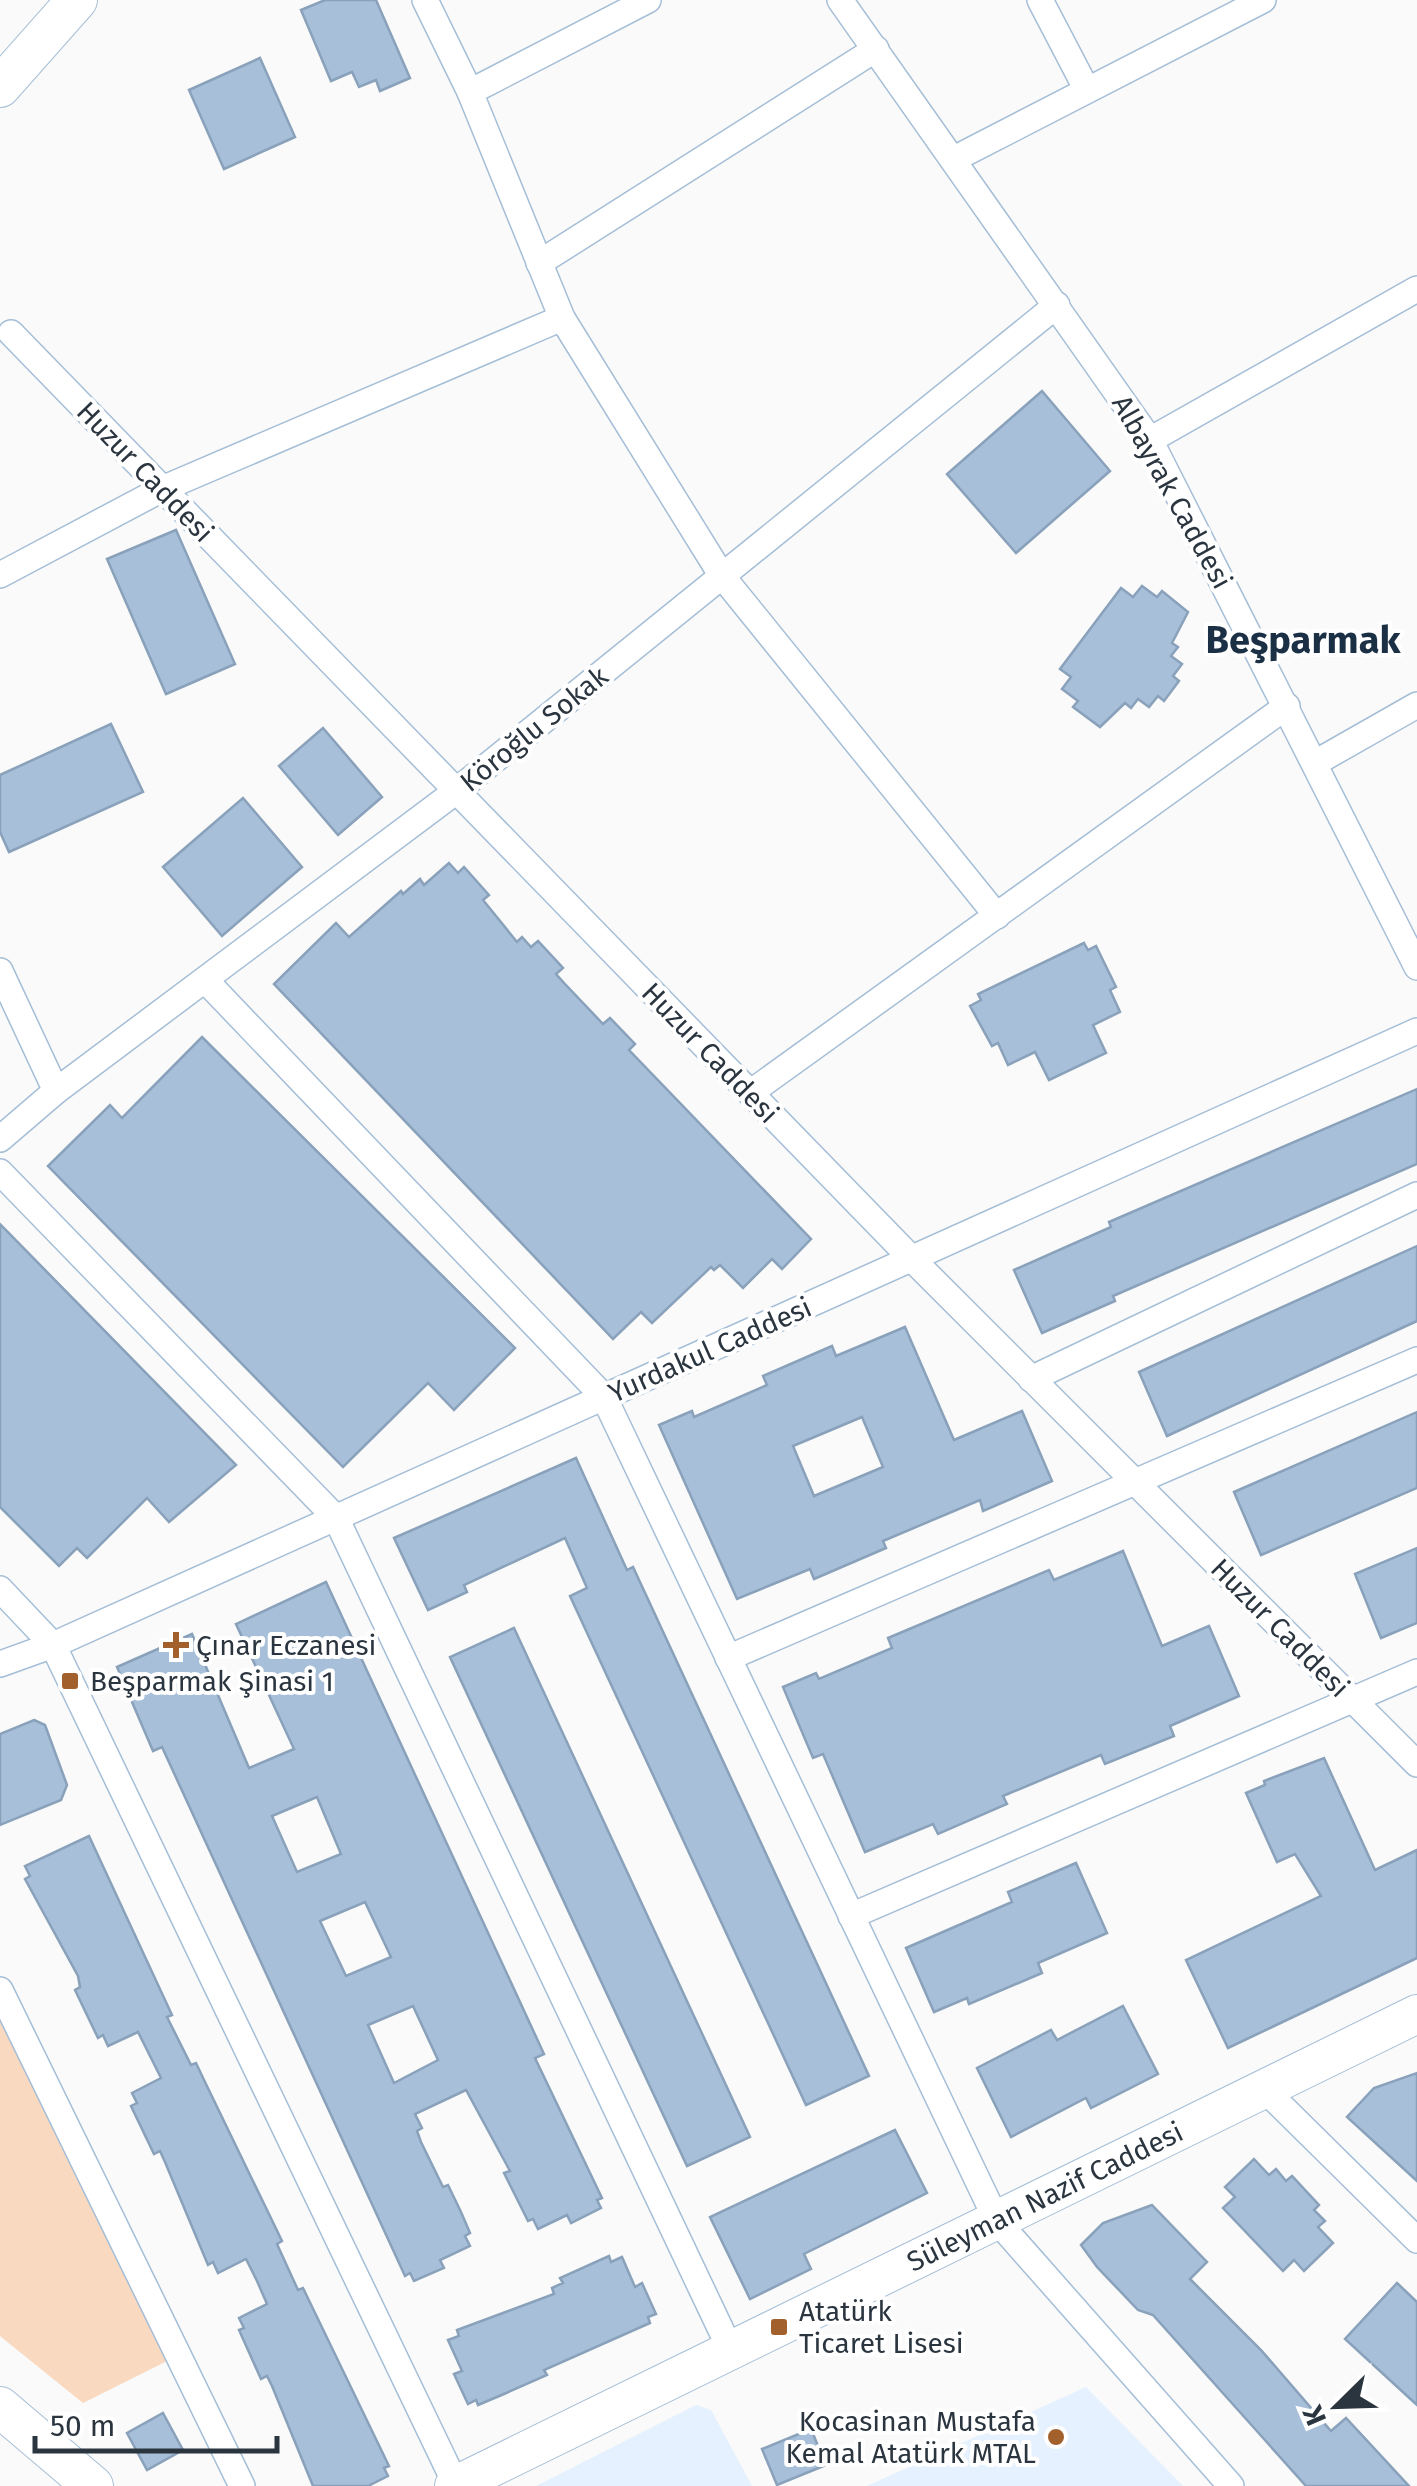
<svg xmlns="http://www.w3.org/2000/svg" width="1417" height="2486" font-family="'Fira Sans',sans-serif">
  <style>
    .built { fill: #e5f1fe }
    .green { fill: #fad9c1 }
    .building { fill: #a7bfd8; stroke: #89a1ba; stroke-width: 2.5; fill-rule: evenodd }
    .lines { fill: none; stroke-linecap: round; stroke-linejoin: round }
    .street-casing { stroke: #a5bed7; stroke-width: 28 }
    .secondary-casing { stroke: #a5bed7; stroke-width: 40 }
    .primary-casing { stroke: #a5bed7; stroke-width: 42 }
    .street { stroke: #fff; stroke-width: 25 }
    .secondary { stroke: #fff; stroke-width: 38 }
    .primary { stroke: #fff; stroke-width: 40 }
    .poi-dot { fill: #a2612c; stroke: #fff; stroke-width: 4 }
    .labels { text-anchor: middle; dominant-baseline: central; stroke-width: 8; stroke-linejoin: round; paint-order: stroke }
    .street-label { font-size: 28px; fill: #2b353f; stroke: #fff }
    .poi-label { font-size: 28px; fill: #2b353f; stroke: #fff; text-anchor: start }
    .district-label { font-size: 38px; font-weight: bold; fill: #1b3044; stroke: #fff }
  </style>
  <rect width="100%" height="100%" fill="#f9faf9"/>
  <g class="built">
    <polygon points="1086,2387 1183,2486 867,2486"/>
    <polygon points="696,2405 711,2410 752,2486 536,2486"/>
  </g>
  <polygon class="green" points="0,2001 167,2361 83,2403 0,2336"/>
  <g class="building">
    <polygon points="325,0 376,0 410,78 380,91 376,80 359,87 352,72 331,81 301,10"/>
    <polygon points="260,58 295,137 224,169 189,90"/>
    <polygon points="1042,391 1110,471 1016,553 947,474"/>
    <polygon points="176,530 235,664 166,694 107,559"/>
    <polygon points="1142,586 1157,597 1162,591 1188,612 1172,643 1178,647 1171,656 1182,664 1173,676 1179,681 1164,701 1158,696 1149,707 1138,699 1131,708 1125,703 1100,727 1073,707 1078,701 1062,689 1071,677 1060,669 1121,588 1133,597"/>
    <polygon points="111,724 143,792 9,852 0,832 0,775"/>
    <polygon points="323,728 382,797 338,835 279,766"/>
    <polygon points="243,798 302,867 222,936 163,867"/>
    <polygon points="449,863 458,873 464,867 489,895 483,900 517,942 522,937 531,947 538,941 563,968 556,974 565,984 603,1024 610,1018 635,1044 629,1050 811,1239 782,1269 772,1259 743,1288 720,1265 714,1270 711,1267 652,1323 641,1312 613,1339 274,984 336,923 349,937 401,891 403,894 420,879 424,885"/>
    <polygon points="1084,943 1088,950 1096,946 1116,987 1110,990 1120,1012 1093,1025 1106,1053 1049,1080 1035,1052 1008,1065 998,1043 992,1046 970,1006 981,1000 978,994"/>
    <polygon points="202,1037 515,1348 454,1410 428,1383 343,1467 48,1166 110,1105 122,1118"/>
    <polygon points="1417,1089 1417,1164 1113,1296 1115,1301 1042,1333 1014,1270 1111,1227 1109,1222"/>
    <polygon points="0,1224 236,1465 169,1522 147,1498 87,1558 77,1548 59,1566 0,1507"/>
    <polygon points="1417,1246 1417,1321 1167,1436 1139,1372"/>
    <path d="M905,1327L954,1440L1022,1411L1052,1481L983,1511L980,1500L883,1541L886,1548L814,1579L810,1569L737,1599L659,1425L692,1411L694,1417L767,1385L763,1376L832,1346L836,1356ZM862,1417L883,1467L814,1496L793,1446Z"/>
    <polygon points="1417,1412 1417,1488 1261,1555 1234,1492"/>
    <polygon points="576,1458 627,1570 633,1567 869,2076 806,2105 570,1596 587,1588 565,1538 464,1585 467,1592 428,1610 394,1538"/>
    <polygon points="1417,1548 1417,1623 1381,1638 1355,1574"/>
    <polygon points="1123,1551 1162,1646 1209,1626 1239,1696 1170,1726 1174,1736 1105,1764 1101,1755 1003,1796 1007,1804 938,1834 933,1824 865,1852 823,1754 813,1758 783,1687 816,1673 819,1679 892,1648 888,1638 1049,1570 1054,1580"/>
    <path d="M326,1582L544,2054L535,2058L602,2198L597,2200L601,2208L571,2223L567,2215L538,2229L533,2219L528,2221L504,2173L510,2171L466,2090L415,2114L422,2128L417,2131L421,2142L443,2187L448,2185L461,2212L470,2233L465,2236L470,2246L440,2260L444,2268L414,2281L410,2273L405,2276L162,1747L153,1751L117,1667L192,1634L249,1768L294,1749L236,1624ZM317,1797L341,1854L297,1872L272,1816ZM365,1902L391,1957L346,1976L320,1921ZM413,2006L438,2060L394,2083L368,2025Z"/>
    <polygon points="514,1628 750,2137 687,2166 450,1657"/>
    <polygon points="34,1720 45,1725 67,1785 61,1800 0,1825 0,1734"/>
    <polygon points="1324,1758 1375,1870 1417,1850 1417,1958 1228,2048 1186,1960 1321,1896 1295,1854 1277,1862 1246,1793 1265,1785 1264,1781"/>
    <polygon points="89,1836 172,2015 167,2017 191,2065 196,2063 205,2082 282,2241 277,2244 287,2266 298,2290 303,2288 389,2466 384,2468 388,2476 368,2486 313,2486 272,2386 267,2376 261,2379 239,2330 244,2328 239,2318 267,2304 257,2281 246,2259 218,2273 213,2262 208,2265 165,2162 160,2151 154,2154 131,2106 137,2103 132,2093 161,2078 138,2032 108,2046 103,2035 98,2038 75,1990 80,1987 78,1976 25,1879 30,1876 25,1866"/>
    <polygon points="1076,1863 1107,1933 1038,1963 1042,1973 969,2004 967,1998 934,2012 906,1948 1012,1902 1008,1892"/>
    <polygon points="1123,2006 1158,2074 1091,2108 1086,2098 1011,2137 977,2068 1051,2030 1057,2040"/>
    <polygon points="1417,2073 1417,2181 1347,2117 1374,2088"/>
    <polygon points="895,2130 927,2193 804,2254 811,2269 750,2299 710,2217"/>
    <polygon points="1254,2159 1269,2175 1276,2169 1286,2181 1292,2176 1319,2205 1314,2210 1325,2221 1318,2227 1333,2243 1304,2271 1294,2260 1283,2271 1223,2208 1235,2197 1225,2187"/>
    <polygon points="1152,2205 1207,2262 1190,2279 1261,2350 1331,2431 1346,2418 1409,2486 1306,2486 1153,2315 1138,2310 1097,2267 1081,2245 1103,2223"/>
    <polygon points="609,2256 611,2262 622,2257 635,2287 642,2283 656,2314 648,2317 650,2323 544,2370 547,2375 504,2394 478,2405 476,2400 468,2404 454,2374 462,2371 448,2340 459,2336 457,2330 554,2294 552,2288 563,2283 560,2278"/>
    <polygon points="1397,2283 1417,2302 1417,2405 1345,2339"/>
    <polygon points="163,2413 183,2450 147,2470 127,2433"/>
    <polygon points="811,2429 826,2465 777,2485 762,2449"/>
  </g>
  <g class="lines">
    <defs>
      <g id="street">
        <polyline points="425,0 470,92 562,318 722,576 997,916"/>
        <polyline points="840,0 1150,440 1417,967"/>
        <polyline points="1040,0 1087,90"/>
        <polyline points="470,92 648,0"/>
        <polyline points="954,159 1263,0"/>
        <polyline points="539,263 876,49"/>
        <polyline points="11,333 913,1260 1417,1764"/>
        <polyline points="1150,440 1417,289"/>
        <polyline points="0,575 162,489 562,318"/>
        <polyline points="1315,763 1417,705"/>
        <polyline points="0,971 56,1091"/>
        <polyline points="205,980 604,1397 997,2221 1231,2486"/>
        <polyline points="750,1093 1287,706"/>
        <polyline points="0,1139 56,1091 455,792 1057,305"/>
        <polyline points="0,1172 336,1518 731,2351"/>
        <polyline points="1031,1379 1417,1195"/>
        <polyline points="0,1589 53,1645 456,2485"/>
        <polyline points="728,1658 1417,1360"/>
        <polyline points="0,1664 53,1645 1417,1031"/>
        <polyline points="851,1916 1417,1672"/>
        <polyline points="0,1990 242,2486"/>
        <polyline points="1264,2089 1417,2240"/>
      </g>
      <g id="secondary">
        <path id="s1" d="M454,2486L1417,2014"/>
      </g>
      <g id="primary">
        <polyline points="0,87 77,0"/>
        <polyline points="0,2407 93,2486"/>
      </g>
    </defs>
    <use href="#street" class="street-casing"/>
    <use href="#secondary" class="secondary-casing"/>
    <use href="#primary" class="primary-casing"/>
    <use href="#street" class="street"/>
    <use href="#secondary" class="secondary"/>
    <use href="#primary" class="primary"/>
  </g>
  <g class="poi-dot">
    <path d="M171 1630h10v10h10v10h-10v10h-10v-10h-10v-10h10z"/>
    <rect x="60" y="1671" width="20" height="20" rx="5"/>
    <rect x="769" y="2317" width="20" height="20" rx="5"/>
    <circle cx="1056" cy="2437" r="10"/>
  </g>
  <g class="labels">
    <g class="street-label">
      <text transform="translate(145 472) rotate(46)">Huzur Caddesi</text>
      <text transform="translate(1172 492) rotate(61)">Albayrak Caddesi</text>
      <text transform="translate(534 729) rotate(-39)">Köroğlu Sokak</text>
      <text transform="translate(710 1053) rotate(46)">Huzur Caddesi</text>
      <text transform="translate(710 1350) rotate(-24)">Yurdakul Caddesi</text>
      <text transform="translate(1280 1628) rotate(45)">Huzur Caddesi</text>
      <text stroke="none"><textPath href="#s1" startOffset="658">Süleyman Nazif Caddesi</textPath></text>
    </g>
    <g class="poi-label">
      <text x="196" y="1645">Çınar Eczanesi</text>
      <text x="90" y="1681">Beşparmak Şinasi 1</text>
      <text x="799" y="2311">Atatürk<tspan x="799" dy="32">Ticaret Lisesi</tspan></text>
      <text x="1036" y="2421" text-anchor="end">Kocasinan Mustafa<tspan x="1036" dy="32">Kemal Atatürk MTAL</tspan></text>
    </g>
    <g class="district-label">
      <text x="1303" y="640">Beşparmak</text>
    </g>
  </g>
  <g transform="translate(1337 2406) rotate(247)" stroke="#ffffff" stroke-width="8" paint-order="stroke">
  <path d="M0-8L18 38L0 25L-18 38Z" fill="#2b353f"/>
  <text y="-15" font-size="28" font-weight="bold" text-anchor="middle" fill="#2b353f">K</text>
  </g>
  <path d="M35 2436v15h242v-15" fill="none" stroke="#2b353f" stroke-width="5"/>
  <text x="50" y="2436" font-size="30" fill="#2b353f" stroke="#ffffff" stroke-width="8" paint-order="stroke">50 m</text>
</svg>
